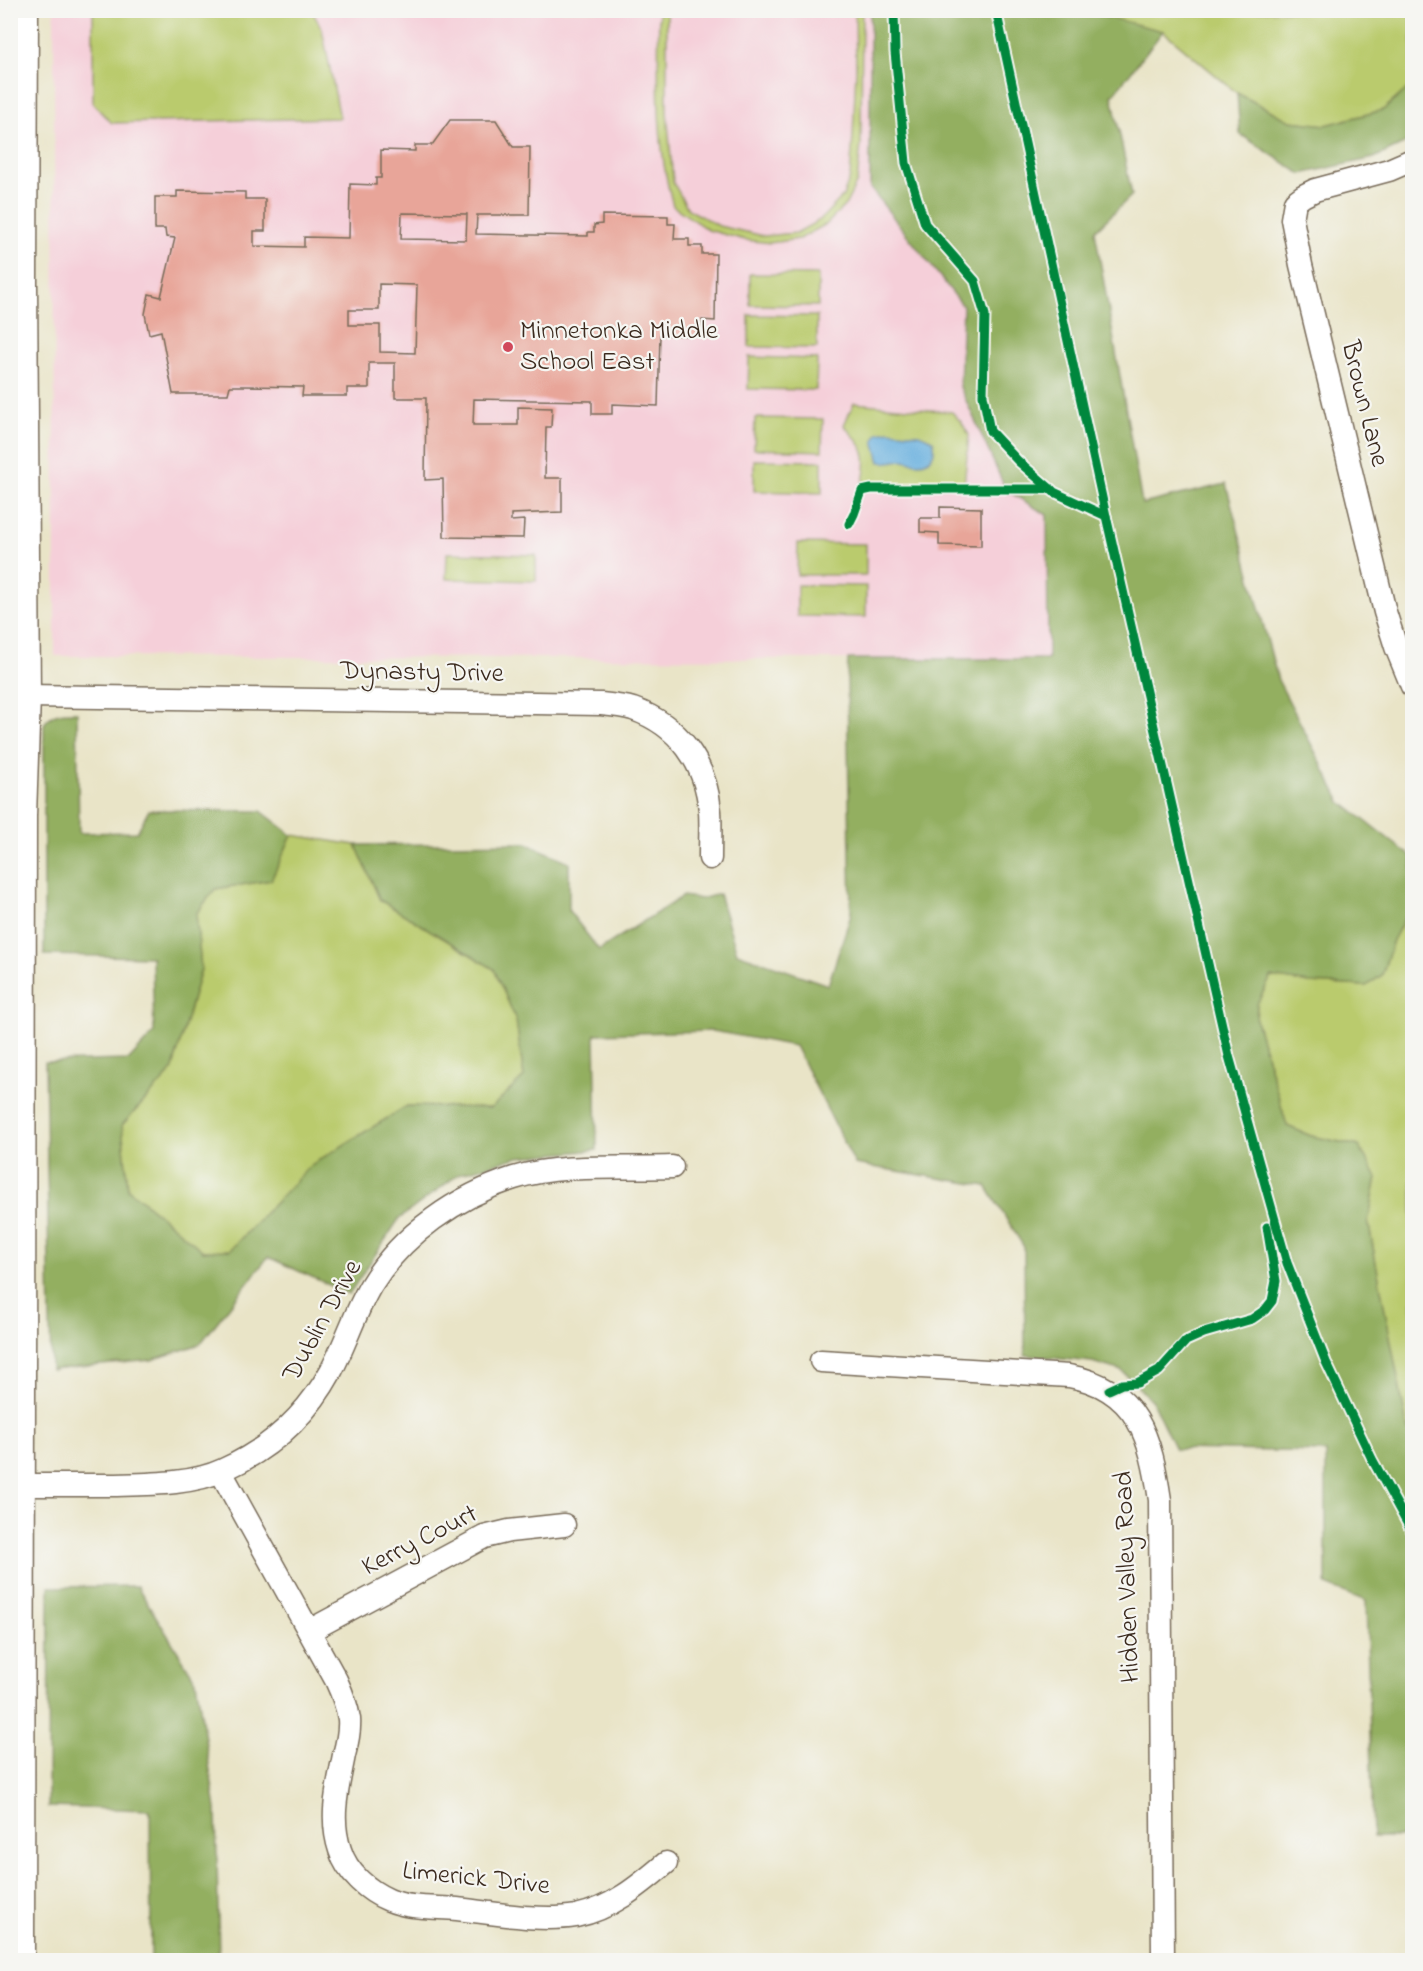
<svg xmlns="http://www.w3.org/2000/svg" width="1423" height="1971" font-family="'Indie Flower',sans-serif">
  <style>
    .built { fill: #f5cfd9 }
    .green { fill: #bacb6d; stroke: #7a7a46; stroke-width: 1.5 }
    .forest { fill: #93af60; stroke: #676c3f; stroke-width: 1.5 }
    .water { fill: #66afde; stroke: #506c7e; stroke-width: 1.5 }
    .building { fill: #e8a599; fill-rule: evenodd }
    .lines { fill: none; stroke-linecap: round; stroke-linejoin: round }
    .minor-casing { stroke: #786b59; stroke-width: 25 }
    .tertiary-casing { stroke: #786b59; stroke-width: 31 }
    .minor { stroke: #fff; stroke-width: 22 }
    .tertiary { stroke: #fff; stroke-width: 28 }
    .cycleway-casing { stroke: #f6f6f2; stroke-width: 13 }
    .cycleway { stroke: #00873e; stroke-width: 9 }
    .poi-dot { fill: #d1495b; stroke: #f6f6f2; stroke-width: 2 }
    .labels { text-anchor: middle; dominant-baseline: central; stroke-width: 4.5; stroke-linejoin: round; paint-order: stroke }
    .poi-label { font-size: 27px; fill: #3b2a1e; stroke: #f6f6f2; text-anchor: start }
    .street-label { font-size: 27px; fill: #3b2a1e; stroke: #f6f6f2 }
  </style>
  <rect width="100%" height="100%" fill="#f6f6f2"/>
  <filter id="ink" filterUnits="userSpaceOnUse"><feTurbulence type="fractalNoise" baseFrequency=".0167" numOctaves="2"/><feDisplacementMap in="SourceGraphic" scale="12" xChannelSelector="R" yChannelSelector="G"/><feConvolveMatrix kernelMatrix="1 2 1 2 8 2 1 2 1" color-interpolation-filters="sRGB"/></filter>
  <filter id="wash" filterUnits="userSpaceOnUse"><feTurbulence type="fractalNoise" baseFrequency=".008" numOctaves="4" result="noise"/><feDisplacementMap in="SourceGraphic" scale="24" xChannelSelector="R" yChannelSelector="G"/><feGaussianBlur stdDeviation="1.35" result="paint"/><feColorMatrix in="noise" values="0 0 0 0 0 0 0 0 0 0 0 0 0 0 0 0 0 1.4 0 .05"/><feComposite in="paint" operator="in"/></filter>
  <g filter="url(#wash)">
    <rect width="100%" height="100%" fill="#e9e4c7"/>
    <polygon class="built" points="54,11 870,11 870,188 963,306 960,387 1006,490 1047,515 1048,660 55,656"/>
    <g class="green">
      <polygon points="93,11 312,11 322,29 340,118 112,123 93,104"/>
      <path d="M659,11H667V111L673,182L688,209L719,226L764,236L796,233L820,220L843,196L850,177L853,135L856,69L855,11H862L861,145L857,182L846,204L827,224L799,239L770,243L745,240L708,230L673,206C655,143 658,76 659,11Z"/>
      <polygon points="1009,11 1412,11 1412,85 1383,110 1326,125 1290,121 1237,93 1163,31 1009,12"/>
      <polygon points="750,274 818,275 818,306 750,305"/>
      <polygon points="749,315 817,316 817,348 749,347"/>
      <polygon points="749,357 817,359 816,390 748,389"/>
      <path d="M854,403L952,412L962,423L969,435L964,486L862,485C870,452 865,450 844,425Z"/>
      <polygon points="755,418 823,419 822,451 754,449"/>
      <polygon points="754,460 822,461 822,493 754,491"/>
      <polygon points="798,543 866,544 866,575 797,575"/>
      <polygon points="447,553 536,555 536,581 446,579"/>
      <polygon points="797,585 866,586 866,617 797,616"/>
      <polygon points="292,835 356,845 380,900 494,969 516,1020 524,1077 491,1108 407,1106 311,1165 230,1250 203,1251 128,1189 122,1125 172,1071 201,969 196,914 215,889 271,880"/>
      <polygon points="1412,910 1412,1440 1407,1427 1398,1379 1368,1221 1377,1178 1359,1146 1311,1136 1287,1126 1256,1020 1257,1004 1271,977 1310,983 1366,986 1382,975 1393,940 1407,914"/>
    </g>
    <g class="forest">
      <path d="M1009,11V12L1091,13L1163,31L1112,96L1132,195L1095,231L1142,504L1226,484L1278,680L1341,802L1412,857V910L1407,914L1393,940L1382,975L1366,986L1310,983L1271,977L1257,1004L1256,1020L1287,1126L1311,1136L1359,1146L1377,1178L1368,1221L1398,1379L1407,1427L1412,1440V1837H1373L1366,1601L1326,1585V1452L1175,1449L1152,1401L1122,1371L1092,1362L1025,1355L1024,1247L986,1186L855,1164L795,1046L713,1031L595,1034L597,1150L518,1157L459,1174L399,1219L349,1294L268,1257L200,1344L152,1360L51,1370L45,1062L129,1060L154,1033L152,957L44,955V724C53,711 62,712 77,712L79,833L137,832L149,810L261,811L292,835L271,880L215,889L196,914L201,969L172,1071L122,1125L128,1189L203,1251L230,1250L311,1165L407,1106L491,1108L524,1077L516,1020L494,969L380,900L356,845L526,843L569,862V911L599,950L683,896L701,899L719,894L737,953L828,985L851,915L847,680L848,659H1048L1047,515L1006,490L960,387L963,306L870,188V11Z"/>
      <polygon points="1412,85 1412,140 1374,158 1301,174 1240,134 1237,93 1290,121 1326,125 1383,110"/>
      <polygon points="137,1586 196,1681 216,1809 219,1960 151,1960 150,1810 48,1807 49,1587"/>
    </g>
    <path class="water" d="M889,431L919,434L933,440C937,452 932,463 918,463C913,463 909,461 904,460C895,460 890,464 880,462L874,440L878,433Z"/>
    <g id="blocks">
      <g class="building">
        <path d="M450,120H496L513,147H530L529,215H477L476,234L588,236V232H594V225L602,224V215L668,216V224H675L674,239H689V246H702V254H716L715,321L702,320V336L660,335L658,406L612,404V414H592V401L474,399L473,425H518V407L552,408L551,427H546L545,478H562V512L511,514V521L524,520L523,538L444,537L443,479L425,480L426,398H395V363H369V388H347V396H302L303,387L243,386H230L228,394H173L161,331L149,334L145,314L149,294L161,297L175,238L166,237L165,229H155V197H177V191L245,192V199H265V231H254V246L304,247V237L349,238L350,184L376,185V178H381V150L415,151V145H432ZM402,213L467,214L466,240L401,239ZM379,284L417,285L415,353L380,352V325H349V310H379Z"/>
        <polygon points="940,507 981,508 981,546 939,545 939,533 920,532 920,518 940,518"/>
      </g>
    </g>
  </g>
  <g filter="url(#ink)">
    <use href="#blocks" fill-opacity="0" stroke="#786b59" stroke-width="1.5"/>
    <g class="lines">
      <defs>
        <g id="minor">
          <polyline points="1412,160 1389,170 1315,190 1303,196 1295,202 1292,219 1301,265 1385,612 1396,647 1412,686"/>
          <path d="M26,696L601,704C612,705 623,706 633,709C679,725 706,763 710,811C711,826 710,842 710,858"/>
          <path d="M821,1361L1069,1376C1138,1388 1151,1439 1160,1500L1163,1960"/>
          <path d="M221,1472L336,1680C342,1693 347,1705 349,1719C350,1731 347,1744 344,1755C338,1787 329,1817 340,1850C347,1873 368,1891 389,1900C410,1909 436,1907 457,1909C492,1913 542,1922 576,1916C611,1909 639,1886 666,1863"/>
          <path d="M20,1485C51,1485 81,1485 111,1485C146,1484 191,1485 223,1470C270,1449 306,1417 331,1371C346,1343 355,1312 371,1285C402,1234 458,1196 514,1178C563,1163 620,1169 672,1167"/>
          <polyline points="309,1631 484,1537 509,1531 564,1525"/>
        </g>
        <polyline id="tertiary" points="20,1960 22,816 26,696 23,284 24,10"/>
      </defs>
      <use href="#minor" class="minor-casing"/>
      <use href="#tertiary" class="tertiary-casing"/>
      <use href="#minor" class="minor"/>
      <use href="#tertiary" class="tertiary"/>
      <defs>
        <g id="cycleway">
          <polyline points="894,10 895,52 906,163 925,224 975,281 985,315 983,395 990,431 1018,461 1054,492 1106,516"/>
          <polyline points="996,10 1106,516 1229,1056 1287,1263 1326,1362 1372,1459 1412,1532"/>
          <polyline points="849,524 854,514 862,491 871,489 1051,489"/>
          <polyline points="1109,1390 1122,1384 1137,1383 1159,1371 1186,1341 1204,1333 1252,1319 1265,1310 1272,1301 1276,1281 1267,1227"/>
        </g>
      </defs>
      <use href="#cycleway" class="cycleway-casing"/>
      <use href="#cycleway" class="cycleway"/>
    </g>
  </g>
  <circle class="poi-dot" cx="508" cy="347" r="6"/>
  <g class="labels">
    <g class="poi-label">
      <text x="520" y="331">Minnetonka Middle<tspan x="520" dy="31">School East</tspan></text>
    </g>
    <g class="street-label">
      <text transform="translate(1364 404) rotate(76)">Brown Lane</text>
      <text transform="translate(422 673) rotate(1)">Dynasty Drive</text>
      <text transform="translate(323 1321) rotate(-61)">Dublin Drive</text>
      <text transform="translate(420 1541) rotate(-27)">Kerry Court</text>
      <text transform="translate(1128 1577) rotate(-92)">Hidden Valley Road</text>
      <text transform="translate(476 1879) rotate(6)">Limerick Drive</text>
    </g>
  </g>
  <rect width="1423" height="1971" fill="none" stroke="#f6f6f2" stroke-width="36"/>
</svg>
